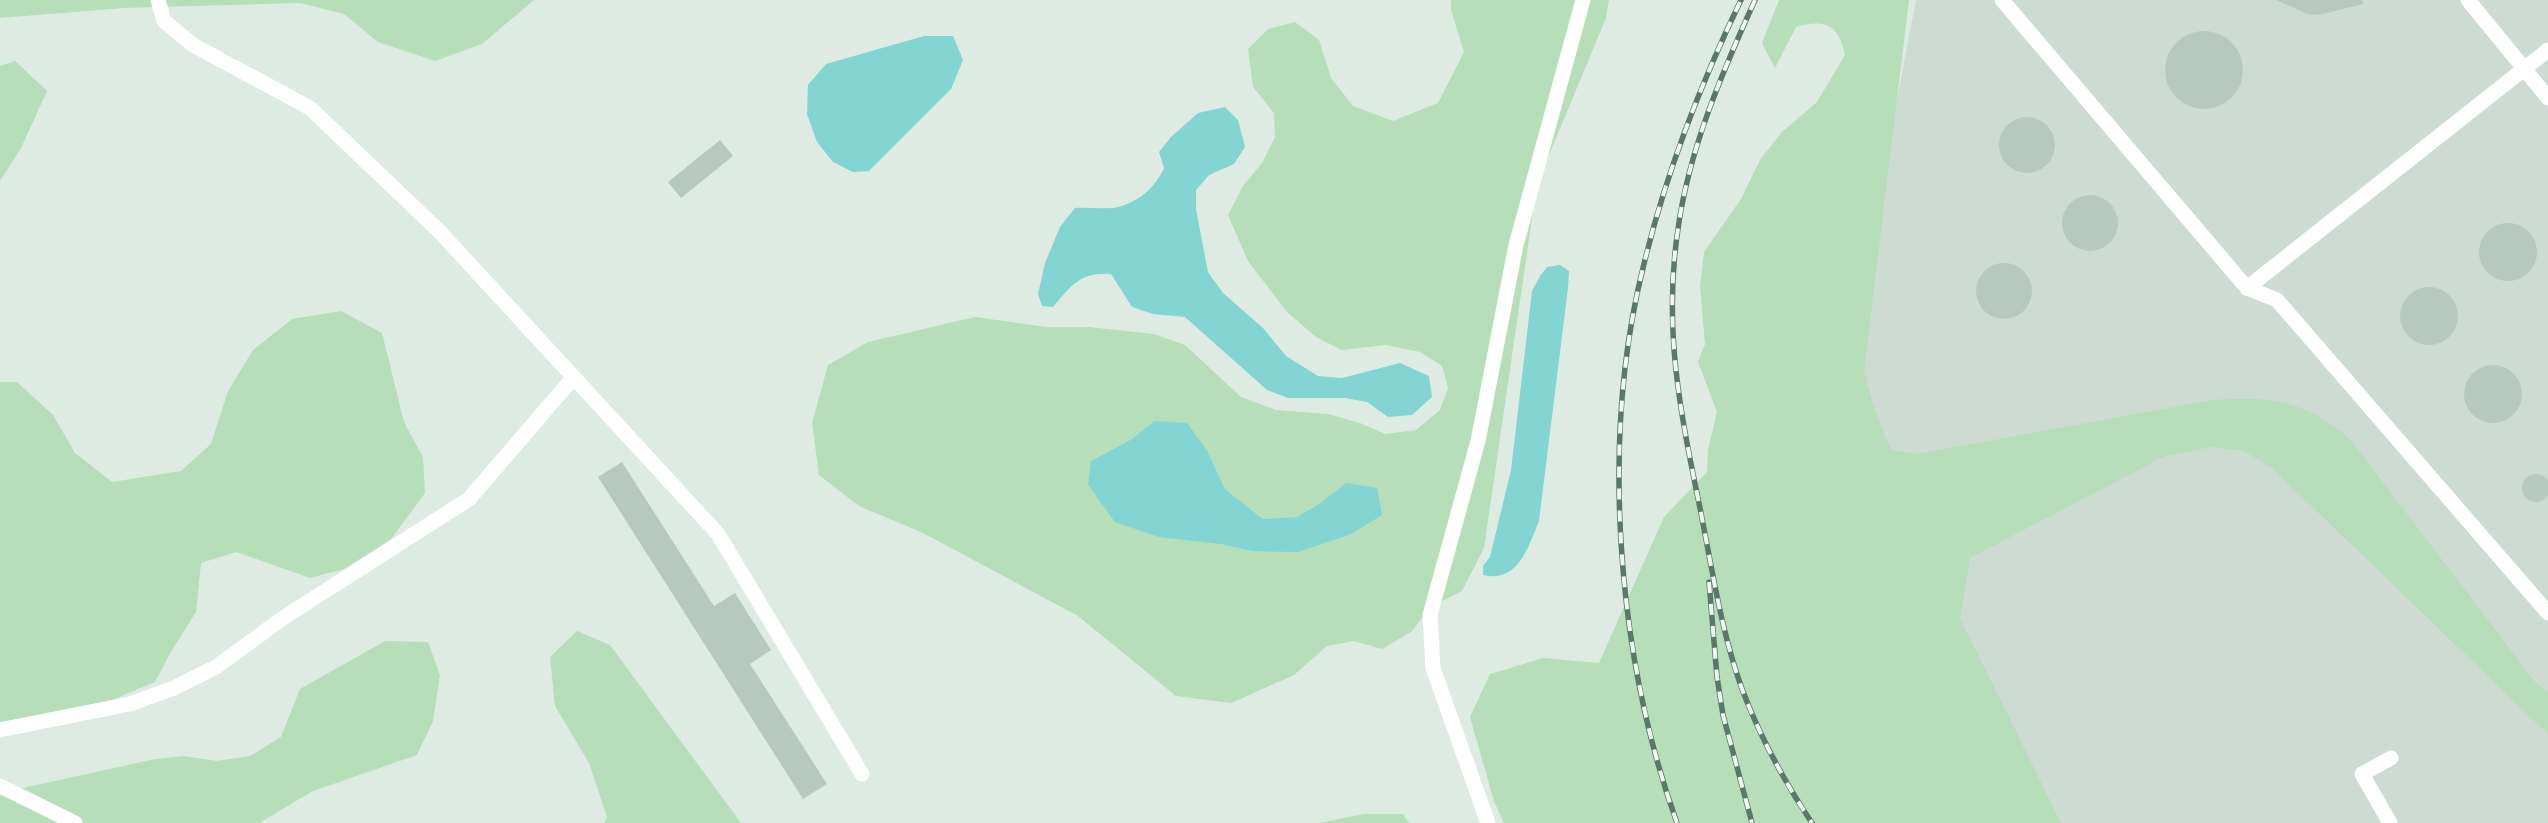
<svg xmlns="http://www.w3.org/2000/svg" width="2548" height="823" font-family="Mulish,sans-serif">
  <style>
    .built { fill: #cddbd2 }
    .green { fill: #b5deb9; fill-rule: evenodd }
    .water { fill: #82d5d2 }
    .building { fill: #b7c9be }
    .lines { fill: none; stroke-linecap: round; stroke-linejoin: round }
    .minor { stroke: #fff; stroke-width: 15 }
    .rail-casing { stroke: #59786a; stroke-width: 5.5 }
    .rail { stroke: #eff8f2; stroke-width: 4; stroke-dasharray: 11; stroke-linecap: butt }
  </style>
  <rect width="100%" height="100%" fill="#deebe3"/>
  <polygon class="built" points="1916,0 2548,0 2548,823 2050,823 1843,383"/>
  <g class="green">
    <polygon points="0,0 534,0 482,44 435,61 378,42 344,14 300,3 123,8 0,18"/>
    <path d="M1451,0H1609L1606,18L1537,184L1484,548L1462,591L1431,607L1411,632L1382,649L1354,641L1327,646L1294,675L1231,703L1176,696L1078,616L923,533L859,506L819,475L812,423L828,365L868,342L975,317L1046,327H1088L1154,334L1185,345L1241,397L1276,410L1328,414L1360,423L1385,434L1416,430L1440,410L1448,388L1442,366L1420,352L1385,345L1342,350L1316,337L1287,312L1248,261L1228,215L1243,186L1262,163L1275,137L1274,113L1253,87L1248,49L1268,29L1295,22L1319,40L1331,78L1353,106L1393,121L1438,103L1464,52L1451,10ZM1154,421L1208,452L1225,489L1263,519L1297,517L1322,502L1251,551L1220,544L1091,461L1132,439Z"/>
    <path d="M1779,0H1909L1864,371L1874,408L1891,450L1917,454L2213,400C2274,397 2302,399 2350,439L2535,682L2548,692V734L2273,469L2244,451L2211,447L2165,456L1970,558L1960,618L2061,823H1504L1494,801L1470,717L1490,674L1543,658L1599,663L1664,517L1707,472L1708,450L1717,412L1698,362L1705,344L1700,286L1704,252L1741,199L1760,160L1782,132L1817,102L1845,55C1839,24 1824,19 1796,27L1775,68L1762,43Z"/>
    <polygon points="15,61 47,91 21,148 0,181 0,66"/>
    <polygon points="341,311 382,333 404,422 423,457 425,493 391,539 344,569 310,578 236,552 201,563 196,612 172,650 155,682 95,707 0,731 0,382 17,382 53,415 75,453 112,482 181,471 211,444 228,391 253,350 292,319"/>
    <polygon points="577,631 610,645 741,823 604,823 607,817 589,763 555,706 550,657"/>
    <polygon points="385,641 428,642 440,675 433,721 417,755 313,791 259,823 0,823 0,793 155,759 184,756 217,761 250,756 281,737 300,689"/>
    <polygon points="1364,814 1403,814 1409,823 1319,823"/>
  </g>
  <g class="water">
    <polygon points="924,36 953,36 963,60 951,89 869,171 853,172 833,162 817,142 807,114 808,85 826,64"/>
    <path d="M1225,107L1238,120L1245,147L1234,164L1209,175L1196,190V209L1208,272L1223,293L1263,328L1286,356L1318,376L1342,378L1400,363L1429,376L1432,397L1412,415L1388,417L1367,402L1345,398H1288L1267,390L1185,317L1153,314L1132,307L1111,274C1080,272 1072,285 1053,307L1042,306L1038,294L1045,263L1060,227L1075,208C1088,207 1107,210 1118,207C1138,203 1157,185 1164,168L1159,152L1171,137L1198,113Z"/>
    <path d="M1560,265L1569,271L1568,288L1539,521C1528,548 1518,583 1483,575V566L1490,557L1511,470L1532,291L1540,276L1547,267Z"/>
    <polygon points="1154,421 1187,423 1208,452 1225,489 1263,519 1297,517 1322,502 1346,483 1377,488 1382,515 1351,534 1298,552 1251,551 1220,544 1159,537 1115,522 1088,485 1091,461 1132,439"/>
  </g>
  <g class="building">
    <polygon points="2276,0 2362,0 2363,4 2318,15 2308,14"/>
    <circle cx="2204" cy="70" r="39"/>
    <circle cx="2027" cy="145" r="28"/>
    <polygon points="720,140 733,156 681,198 668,182"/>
    <circle cx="2090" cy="223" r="28"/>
    <circle cx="2508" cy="252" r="29"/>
    <circle cx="2004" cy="291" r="28"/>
    <circle cx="2429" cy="316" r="29"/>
    <circle cx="2493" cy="394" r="29"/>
    <polygon points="622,462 714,606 735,593 771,650 750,664 827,784 803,799 598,477"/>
    <circle cx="2536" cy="488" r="14"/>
  </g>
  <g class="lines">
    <g class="minor">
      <polyline points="158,0 164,21 193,45 310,108 440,232 718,534 862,774"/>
      <polyline points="2002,0 2247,288 2277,300 2548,613"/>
      <polyline points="2468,0 2548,98"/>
      <polyline points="2247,288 2548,50"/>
      <polyline points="0,730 130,704 174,688 216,667 283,618 469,499 573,378"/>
      <polyline points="0,786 75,823"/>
      <polyline points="1488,823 1433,668 1430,615 1478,441 1516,245 1583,0"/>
      <polyline points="2390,823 2362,774 2391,758"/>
    </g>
    <defs>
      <g id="rail">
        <path d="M1755,0C1722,73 1689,149 1678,229C1663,328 1680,411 1700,508C1712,568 1721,631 1742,689C1760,737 1784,781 1812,823"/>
        <polyline points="1709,582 1717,677 1723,715 1752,823"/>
        <path d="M1677,823C1617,656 1600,441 1643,268C1665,176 1700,85 1741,0"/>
      </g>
    </defs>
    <use href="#rail" class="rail-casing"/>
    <use href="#rail" class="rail"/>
  </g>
</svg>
